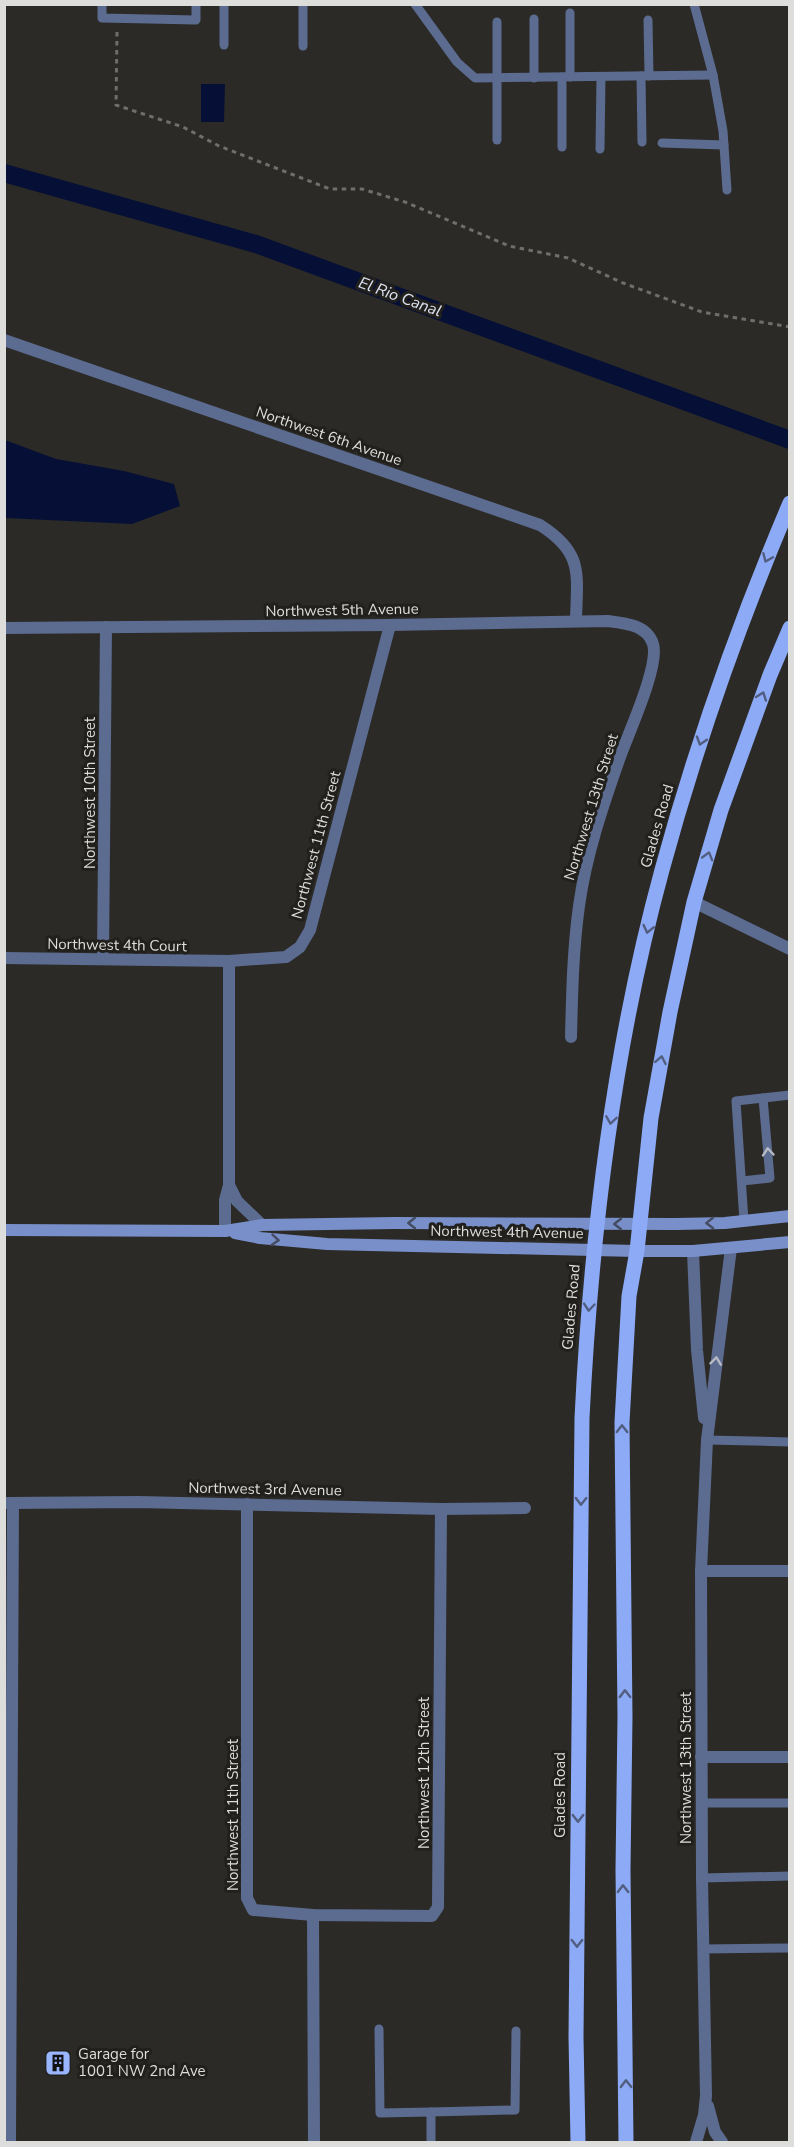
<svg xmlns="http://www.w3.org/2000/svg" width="794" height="2147" font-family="'Nunito Sans',sans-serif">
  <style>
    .water { fill: #061036 }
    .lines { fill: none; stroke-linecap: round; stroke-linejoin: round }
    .canal { stroke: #061036; stroke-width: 18 }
    .path { stroke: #6f6e6b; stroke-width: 3; stroke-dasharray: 4.5 4.5; stroke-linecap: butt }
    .lane { stroke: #5c6b90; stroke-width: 9 }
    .street { stroke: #5c6b90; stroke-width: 12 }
    .secondary { stroke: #788fca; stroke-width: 12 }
    .primary { stroke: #8daaf7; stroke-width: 15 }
    .oneway { stroke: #525e7f }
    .oneway2 { stroke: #b6bbc4 }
    .oneway3 { stroke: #444c62 }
    .labels { text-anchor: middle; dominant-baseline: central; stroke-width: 6; stroke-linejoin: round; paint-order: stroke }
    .street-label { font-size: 15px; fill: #dddddb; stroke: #21201d }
    .poi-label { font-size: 15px; fill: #dddddb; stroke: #21201d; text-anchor: start }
    .water-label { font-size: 16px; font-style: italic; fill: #dce2f1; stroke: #21201d }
  </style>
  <rect width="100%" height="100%" fill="#2b2a26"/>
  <g class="water">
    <polygon points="201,84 225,84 224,122 201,122"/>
    <polygon points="5,440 56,459 124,471 174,484 180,506 132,524 5,518"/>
  </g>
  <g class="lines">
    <polyline class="canal" points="4,173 256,244 790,440"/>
    <polyline class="path" points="117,32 116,105 183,127 219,146 330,189 362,189 405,202 509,246 568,258 623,283 702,312 790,327"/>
    <g class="lane">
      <polyline points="102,4 102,18 196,20 196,4"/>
      <polyline points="303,4 303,46"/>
      <polyline points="415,4 457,62 475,78 713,75"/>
      <polyline points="694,4 713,75 723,131 727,190"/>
      <polyline points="570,13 570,77"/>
      <polyline points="648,20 649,76"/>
      <polyline points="224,45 224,4"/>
      <polyline points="641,76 642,142"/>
      <polyline points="562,77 562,147"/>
      <polyline points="534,78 534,19"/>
      <polyline points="497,140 497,22"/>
      <polyline points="662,143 724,145"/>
      <polyline points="600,149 601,77"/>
      <polyline points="742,1181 770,1178 763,1098"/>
      <polyline points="744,1221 736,1101 790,1095"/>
      <polyline points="707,1440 790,1442"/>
      <polyline points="702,1803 790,1803"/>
      <polyline points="702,1878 790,1876"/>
      <polyline points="703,1949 790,1948"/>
      <polyline points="379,2029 380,2113 431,2112"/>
      <polyline points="431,2142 431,2112 515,2110 516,2031"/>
    </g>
    <g class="street">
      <path d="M4,340L540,525C584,553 577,574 576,620"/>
      <path d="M4,628L390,625L608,621C625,623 647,625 653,644C660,665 628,734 620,757C603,805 586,855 579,906C573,949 572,993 571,1037"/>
      <polyline points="694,902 790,949"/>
      <polyline points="4,958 229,961 286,957 300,947 310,930 390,625"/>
      <polyline points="103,959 106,627"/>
      <polyline points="229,1185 237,1201 262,1225"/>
      <polyline points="225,1231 225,1200 229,1185 229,961"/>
      <polyline points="693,1251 697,1350 704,1418"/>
      <polyline points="6,1503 138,1502 441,1509 525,1508"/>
      <polyline points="247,1504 247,1898 253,1910 313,1915 432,1916 438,1907 441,1509"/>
      <polyline points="701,1571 790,1571"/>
      <polyline points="701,1757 790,1757"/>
      <polyline points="313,1915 314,2142"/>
      <polyline points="708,2106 715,2132 722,2142"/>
      <polyline points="10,2142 13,1503"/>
      <polyline points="696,2142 704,2115 706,2096 702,1878 701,1571 707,1440 731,1248"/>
    </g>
    <g class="secondary">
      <polyline points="4,1230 225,1231 262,1225 394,1223 676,1224 725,1223 790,1216"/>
      <polyline points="235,1233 260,1238 327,1244 637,1251 693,1251 790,1242"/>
    </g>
    <g class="primary">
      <path d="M578,2142L576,2037L582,1418C591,1234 613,1049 662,870C696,745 739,623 790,503"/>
      <polyline points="626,2142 623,1870 625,1717 622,1422 629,1296 637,1251 651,1118 670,1012 694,902 721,810 770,675 790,628"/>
    </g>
  </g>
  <defs><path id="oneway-chevron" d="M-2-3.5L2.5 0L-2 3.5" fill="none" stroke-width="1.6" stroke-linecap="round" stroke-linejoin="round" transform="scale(1.5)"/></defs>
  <g class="oneway">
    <use href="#oneway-chevron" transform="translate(767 558) rotate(113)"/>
    <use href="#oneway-chevron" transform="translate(762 696) rotate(-70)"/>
    <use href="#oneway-chevron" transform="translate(701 741) rotate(108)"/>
    <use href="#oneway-chevron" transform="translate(708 856) rotate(-74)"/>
    <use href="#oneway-chevron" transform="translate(648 929) rotate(103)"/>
    <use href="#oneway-chevron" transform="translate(661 1060) rotate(-79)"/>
    <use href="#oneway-chevron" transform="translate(611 1120) rotate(99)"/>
    <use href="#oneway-chevron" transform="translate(589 1307) rotate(95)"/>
    <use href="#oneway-chevron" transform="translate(622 1429) rotate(-90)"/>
    <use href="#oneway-chevron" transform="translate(581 1501) rotate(91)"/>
    <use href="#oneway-chevron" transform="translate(625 1694) rotate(-91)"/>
    <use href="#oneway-chevron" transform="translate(578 1818) rotate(90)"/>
    <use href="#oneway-chevron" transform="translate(623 1889) rotate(-91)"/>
    <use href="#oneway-chevron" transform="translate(577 1943) rotate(90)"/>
    <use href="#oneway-chevron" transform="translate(626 2084) rotate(-91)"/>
  </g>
  <g class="oneway2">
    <use href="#oneway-chevron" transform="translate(768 1152) rotate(-95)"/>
    <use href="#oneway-chevron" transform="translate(716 1361) rotate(-83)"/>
  </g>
  <g class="oneway3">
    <use href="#oneway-chevron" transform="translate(412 1223) rotate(-180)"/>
    <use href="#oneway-chevron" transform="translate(710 1223) rotate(179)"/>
    <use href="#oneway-chevron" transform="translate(618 1224) rotate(-180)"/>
    <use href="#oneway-chevron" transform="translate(275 1240) rotate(5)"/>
  </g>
  <defs>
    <symbol id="building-square" viewBox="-11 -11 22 22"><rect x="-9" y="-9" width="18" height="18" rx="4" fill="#99b5fd" stroke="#21201d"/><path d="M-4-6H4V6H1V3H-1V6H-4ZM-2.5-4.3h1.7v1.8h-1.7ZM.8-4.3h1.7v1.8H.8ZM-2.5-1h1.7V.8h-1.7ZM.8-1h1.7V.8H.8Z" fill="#111"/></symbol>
  </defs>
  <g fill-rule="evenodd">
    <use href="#building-square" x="43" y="2048" width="30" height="30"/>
  </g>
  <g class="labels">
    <g class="street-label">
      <text transform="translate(329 436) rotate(19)">Northwest 6th Avenue</text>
      <text transform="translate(342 610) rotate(-1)">Northwest 5th Avenue</text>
      <text transform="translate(90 793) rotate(-90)">Northwest 10th Street</text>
      <text transform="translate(591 807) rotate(-73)">Northwest 13th Street</text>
      <text transform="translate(657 826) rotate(-74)">Glades Road</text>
      <text transform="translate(316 845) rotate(-75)">Northwest 11th Street</text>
      <text transform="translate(117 945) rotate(1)">Northwest 4th Court</text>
      <text transform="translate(507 1232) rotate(1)">Northwest 4th Avenue</text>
      <text transform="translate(571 1307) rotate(-85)">Glades Road</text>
      <text transform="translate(265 1489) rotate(1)">Northwest 3rd Avenue</text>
      <text transform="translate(686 1768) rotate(-90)">Northwest 13th Street</text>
      <text transform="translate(424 1773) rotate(-90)">Northwest 12th Street</text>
      <text transform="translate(560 1795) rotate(-90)">Glades Road</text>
      <text transform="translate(233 1815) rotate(-90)">Northwest 11th Street</text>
    </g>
    <g class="poi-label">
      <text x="78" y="2054">Garage for<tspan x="78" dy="17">1001 NW 2nd Ave</tspan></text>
    </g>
    <g class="water-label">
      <text transform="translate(400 297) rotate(20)">El Rio Canal</text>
    </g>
  </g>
  <rect width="794" height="2147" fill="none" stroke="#dddddb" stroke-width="12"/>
</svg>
